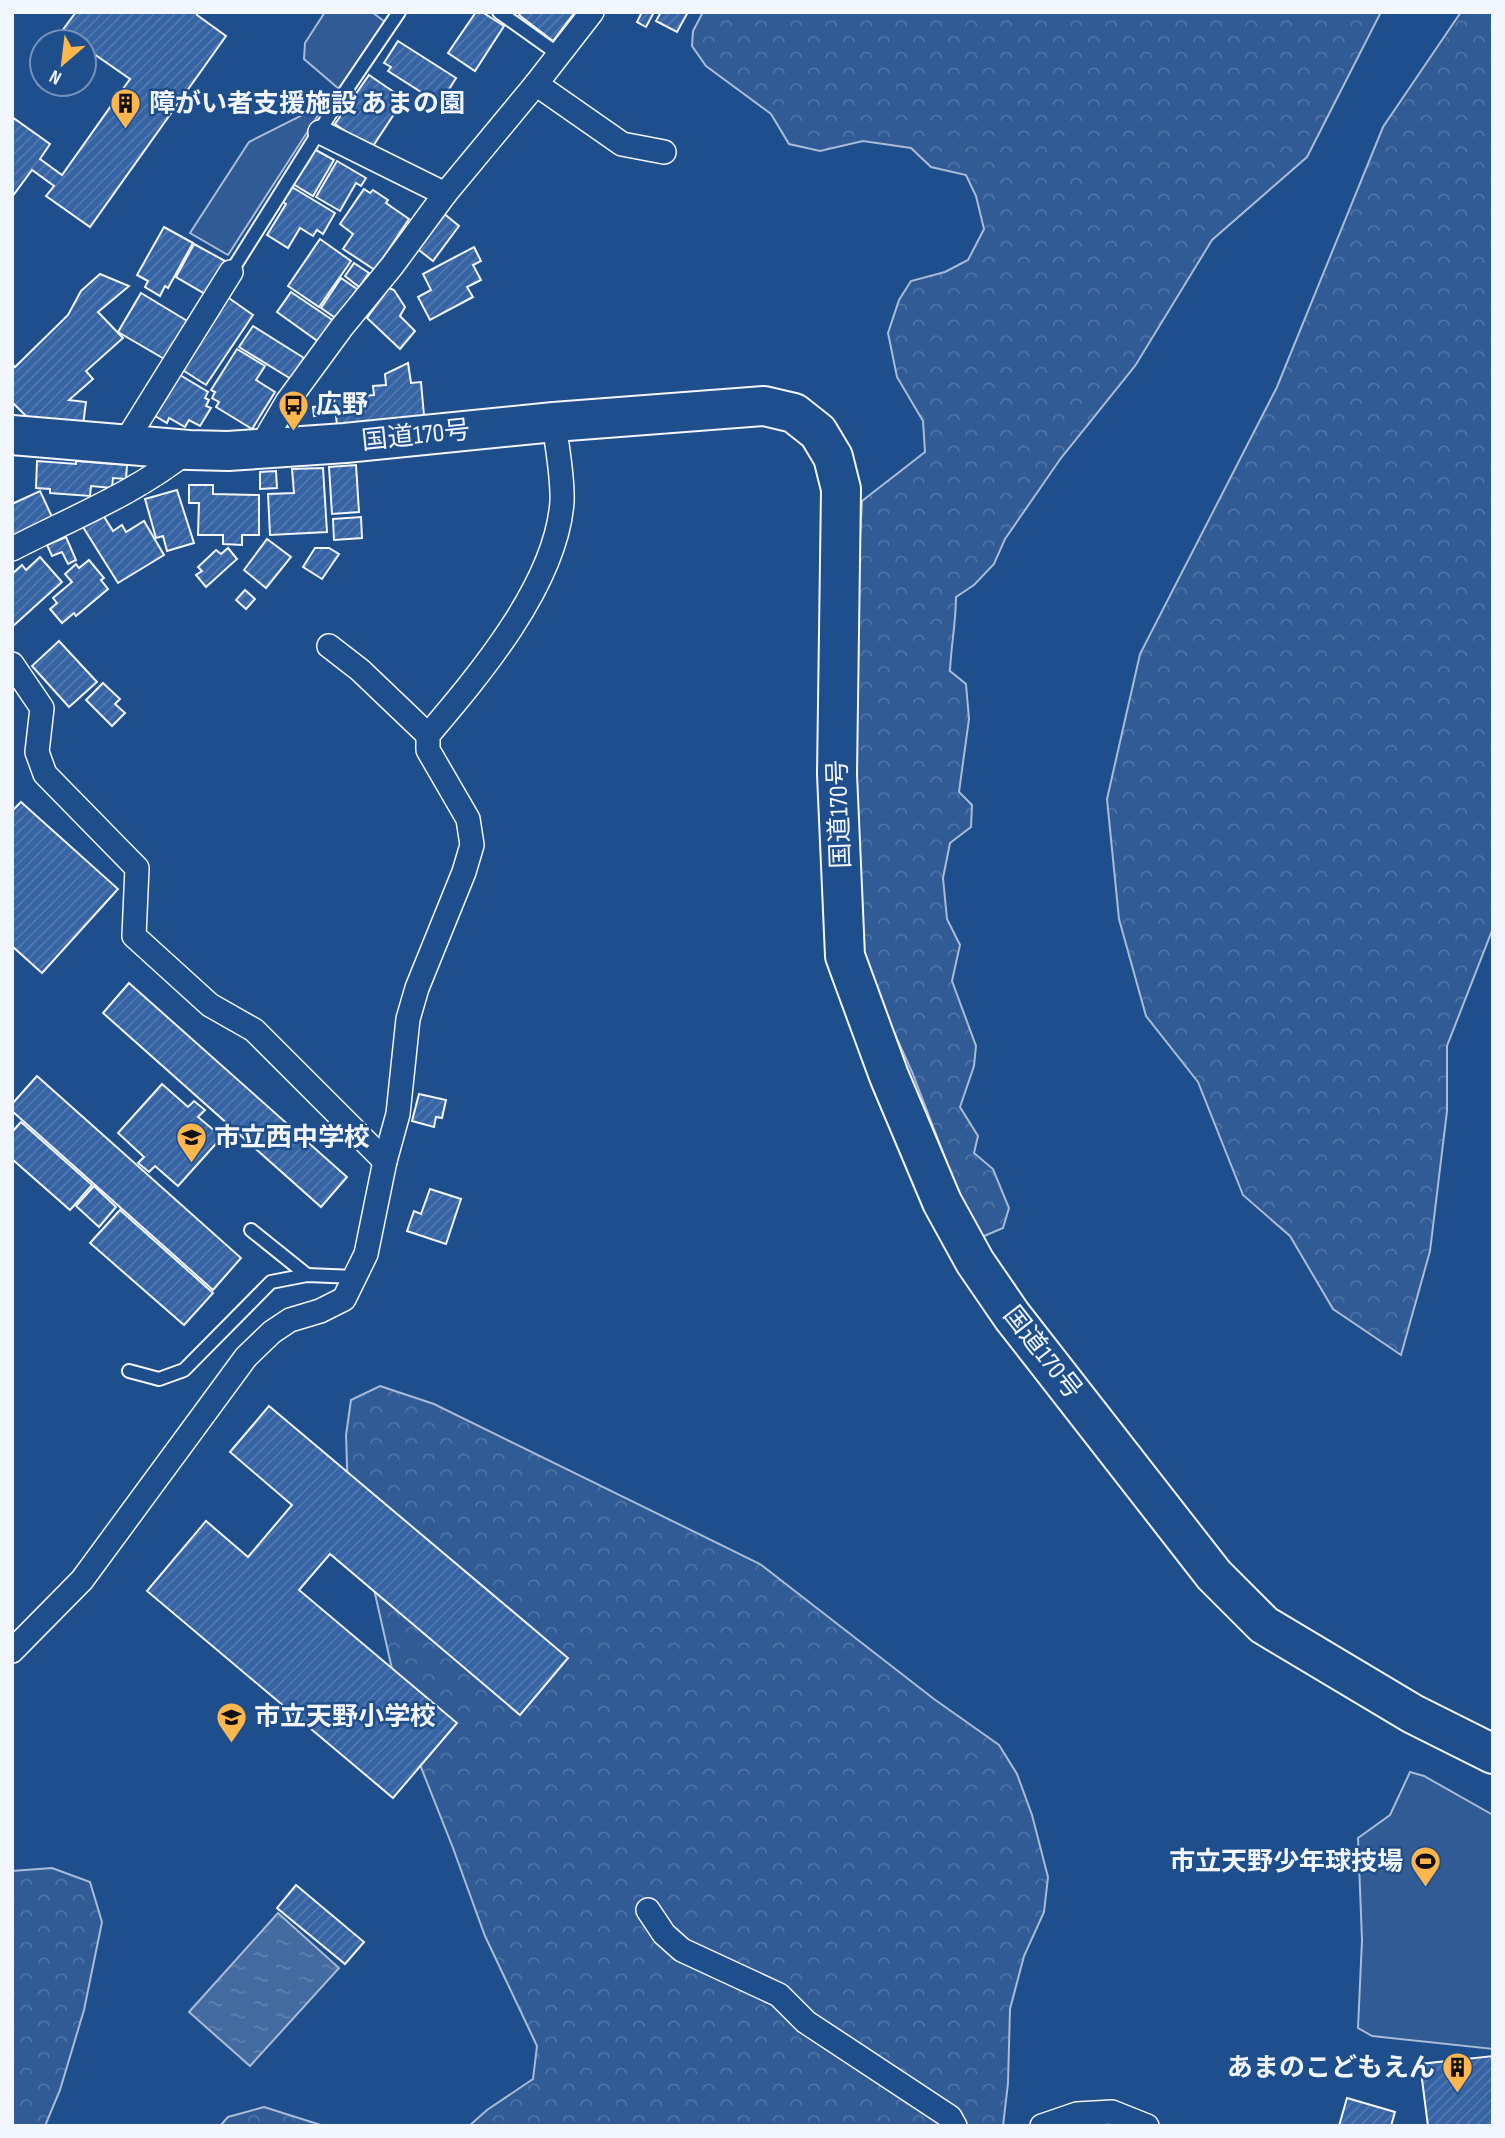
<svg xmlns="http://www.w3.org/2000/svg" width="1505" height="2138" font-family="'Sofia Sans Condensed','Noto Sans JP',sans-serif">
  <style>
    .built { fill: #305b95; stroke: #a8bbd7; stroke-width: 2 }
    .forest { fill: url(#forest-crowns); stroke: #a8bbd7; stroke-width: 2 }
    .water { fill: url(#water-ripples); stroke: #a8bbd7; stroke-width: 2 }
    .building { fill: url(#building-hatch); stroke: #f2f6ff; stroke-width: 2 }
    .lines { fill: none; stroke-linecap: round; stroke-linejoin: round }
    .lane-casing { stroke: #f2f6ff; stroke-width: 16 }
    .street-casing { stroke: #f2f6ff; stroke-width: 26 }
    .highway-casing { stroke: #f2f6ff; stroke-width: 42 }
    .lane { stroke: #1f4e8c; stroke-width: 12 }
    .street { stroke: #1f4e8c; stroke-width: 23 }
    .highway { stroke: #1f4e8c; stroke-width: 38 }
    .labels { text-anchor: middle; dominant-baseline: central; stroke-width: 5; stroke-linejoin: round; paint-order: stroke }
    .poi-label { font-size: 26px; font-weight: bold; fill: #f2f6ff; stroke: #1f4e8c; text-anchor: start }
    .street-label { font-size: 26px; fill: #f2f6ff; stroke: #1f4e8c }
  </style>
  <defs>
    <pattern id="forest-crowns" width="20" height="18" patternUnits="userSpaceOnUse" patternTransform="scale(1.75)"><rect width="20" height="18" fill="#305b95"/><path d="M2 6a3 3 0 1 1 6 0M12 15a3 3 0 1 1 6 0" fill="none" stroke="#4e73a5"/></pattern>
    <pattern id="water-ripples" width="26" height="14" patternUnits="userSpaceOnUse" patternTransform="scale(1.75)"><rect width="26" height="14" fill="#446ba0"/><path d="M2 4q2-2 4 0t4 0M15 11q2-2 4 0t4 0" fill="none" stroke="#5f81ae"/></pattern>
    <pattern id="building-hatch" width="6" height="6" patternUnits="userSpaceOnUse" patternTransform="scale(1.75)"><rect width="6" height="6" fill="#3563a3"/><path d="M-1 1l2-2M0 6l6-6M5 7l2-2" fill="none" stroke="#537ab1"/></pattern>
  </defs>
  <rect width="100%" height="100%" fill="#1f4e8c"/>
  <g class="built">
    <polygon points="325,12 372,12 385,22 339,89 304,59 305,43"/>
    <polygon points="326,103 228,255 190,233 249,142"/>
    <polygon points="1410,1772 1424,1776 1493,1815 1493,2049 1372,2036 1358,2028 1362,1940 1358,1838 1390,1815"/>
  </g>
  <g class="forest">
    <path d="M703,12H1381L1307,157L1212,240L1135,366L1061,458L1005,539L994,564L974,585L956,597C956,622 951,646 950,671L966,684L969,719L959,792L972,805L971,827L950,843L943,878L947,919L960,945L952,981L976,1046L974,1066L960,1107L978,1136L974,1153L993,1169L1009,1208L1003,1228L982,1237L972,1228L912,1072L863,963L850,811L855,628L862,501L925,452L923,421L897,377L888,333L899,300L911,281L945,272L968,260L984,229L976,196L966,175L931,167L911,148L863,141L820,151L789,144L771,114L706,66L692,46L693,31Z"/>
    <polygon points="1461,12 1493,12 1493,928 1447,1046 1447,1111 1430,1251 1401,1355 1333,1309 1290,1236 1243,1195 1198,1082 1146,1016 1119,919 1107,799 1140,654 1277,387 1383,127"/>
    <polygon points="380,1386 434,1404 760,1564 934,1699 999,1745 1017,1774 1032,1815 1048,1877 1044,1912 1024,1956 1010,2009 1008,2083 1003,2126 469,2126 487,2110 533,2079 537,2046 485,1936 453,1848 415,1752 392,1669 369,1567 348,1495 346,1435 351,1400"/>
    <polygon points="52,1868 90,1882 102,1922 84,2010 60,2090 45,2126 12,2126 12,1871"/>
    <polygon points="264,2107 324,2126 220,2126 228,2117"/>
  </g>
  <polygon class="water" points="278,1913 339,1968 250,2066 189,2012"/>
  <g class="building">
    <polygon points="76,12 197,12 197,15 226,36 90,227 46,196 54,186 32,170 12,197 12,117 50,144 40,159 62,175 130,79 84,47 84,42 77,42 62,31"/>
    <polygon points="476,12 482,12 504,26 475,71 448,53"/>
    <polygon points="521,12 575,12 553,41 519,15"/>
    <polygon points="642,12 654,12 646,27 637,22"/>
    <polygon points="661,12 688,12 677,32 656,21"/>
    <polygon points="398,41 456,78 440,104 388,71 391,67 384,63"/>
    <polygon points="369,75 404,99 371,149 335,124"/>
    <polygon points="314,149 334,160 313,196 293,184"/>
    <polygon points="337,161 366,178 361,186 356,183 340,211 316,197"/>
    <polygon points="292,187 335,213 323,234 317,230 313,236 300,228 288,248 267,235 286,204 283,202"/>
    <polygon points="364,189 370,193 373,190 388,200 386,203 409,219 375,270 343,249 353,234 340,224"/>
    <polygon points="442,212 459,226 433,261 415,247"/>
    <polygon points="164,227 193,243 168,288 165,286 160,296 145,287 148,281 137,275"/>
    <polygon points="320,239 351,261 319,307 288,286"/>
    <polygon points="194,244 225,261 207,295 176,277"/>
    <polygon points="474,247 481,261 473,265 481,280 467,287 473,297 430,320 418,297 431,290 423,274"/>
    <polygon points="354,263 369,273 359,287 345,276"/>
    <polygon points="100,274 129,286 98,312 123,338 86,371 93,379 69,400 86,402 83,425 29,419 12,402 12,364 15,367 68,315 81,291"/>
    <polygon points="341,278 357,289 337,319 321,308"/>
    <polygon points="389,288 394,290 405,307 400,316 415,331 400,349 367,318"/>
    <polygon points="291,292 334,321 319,342 277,312"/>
    <polygon points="141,293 189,322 166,360 118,332"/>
    <polygon points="226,296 253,315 206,385 178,367"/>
    <polygon points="253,326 304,358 291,379 239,347"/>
    <polygon points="237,349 265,366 256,380 275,392 252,429 216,407 219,402 212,398 215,392 211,390"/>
    <polygon points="408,363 411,383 421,382 424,416 337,425 334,398 374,395 373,386 386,385 385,374"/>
    <polygon points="180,375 208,392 205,398 209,400 206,406 211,408 200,426 189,420 185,427 169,418 167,423 155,416"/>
    <polygon points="327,406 328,414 314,416 313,407"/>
    <polygon points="37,461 76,464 76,461 127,465 126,479 113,478 112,488 91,486 90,496 50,493 50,489 36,488"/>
    <polygon points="356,465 359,512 332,514 329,467"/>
    <polygon points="323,468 327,532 270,535 268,494 294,493 292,469"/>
    <polygon points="276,471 277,488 260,489 260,472"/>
    <polygon points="189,485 213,485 213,494 259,495 259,535 242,535 242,545 223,544 223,535 198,535 199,503 189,503"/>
    <polygon points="177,490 194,543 167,551 163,536 156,538 145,499"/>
    <polygon points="40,491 53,519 12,538 12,504"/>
    <polygon points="103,515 113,531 122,525 126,532 144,521 164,555 118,583 83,527"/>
    <polygon points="361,517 362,538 334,540 333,519"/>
    <polygon points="66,537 76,560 68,564 62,552 52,556 47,545"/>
    <polygon points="267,539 291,557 266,588 244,570"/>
    <polygon points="228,548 237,559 206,587 196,575 202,571 198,567 216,550 221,554"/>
    <polygon points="315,548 329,548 339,554 322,579 303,567"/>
    <polygon points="40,557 62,582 12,627 12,574 22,565 26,570"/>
    <polygon points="89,560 104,578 101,580 108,589 76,616 74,613 62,623 50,609 57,603 53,598 72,582 65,574 76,564 79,568"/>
    <polygon points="245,590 255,599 246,609 236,600"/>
    <polygon points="59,641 97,682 69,707 32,666"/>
    <polygon points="103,683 120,699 115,704 125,713 112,726 86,700"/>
    <polygon points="21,802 118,889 42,973 12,946 12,811"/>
    <polygon points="129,983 347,1177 321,1207 103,1013"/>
    <polygon points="37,1076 241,1258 213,1290 12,1111 12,1104"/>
    <polygon points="162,1084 188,1107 194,1101 205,1110 198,1117 222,1137 178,1186 155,1166 149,1172 138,1163 144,1157 118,1133"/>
    <polygon points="419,1094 446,1100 442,1118 436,1117 434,1127 412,1121"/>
    <polygon points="21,1122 92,1185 70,1210 12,1159 12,1132"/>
    <polygon points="94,1186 116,1207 99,1227 76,1206"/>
    <polygon points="430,1189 461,1199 446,1244 407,1231 414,1211 421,1214"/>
    <polygon points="120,1210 213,1293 184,1325 90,1243"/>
    <polygon points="269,1406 568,1658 520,1715 330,1554 299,1590 457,1723 393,1798 147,1591 206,1521 248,1557 292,1505 230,1452"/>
    <polygon points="296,1885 364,1942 345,1964 277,1908"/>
    <polygon points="1493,2056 1493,2126 1428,2126 1420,2064"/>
    <polygon points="1347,2098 1395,2112 1391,2126 1339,2126"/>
  </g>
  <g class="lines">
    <defs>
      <g id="lane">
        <polyline points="499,12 558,54"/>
        <polyline points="231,272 332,111 399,12"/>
        <polyline points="251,1230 307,1275"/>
        <polyline points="129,1371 159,1379 184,1370 271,1282 307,1275 355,1277"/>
      </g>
      <g id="street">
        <polyline points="536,84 622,144 664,152"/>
        <polyline points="320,132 445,194"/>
        <polyline points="124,444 231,272"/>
        <polyline points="260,448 287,402 342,327 392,266 445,194 536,84 592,12"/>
        <path d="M12,549C72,518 136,493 189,450"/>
        <polyline points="329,646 360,670 428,735"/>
        <polyline points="12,664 42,708 37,752 45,774 137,868 134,936 210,1005 254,1030 385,1161"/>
        <path d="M12,1651L82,1580L246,1357L272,1332L290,1320L320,1311L344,1299L366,1254L385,1161L398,1114L408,1019L417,988L464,872L472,845L468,819L428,750V735C480,674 556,584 562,502C563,476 557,448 554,422"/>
        <polyline points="648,1910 664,1934 682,1950 779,1995 806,2022 950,2117 955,2126"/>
        <polyline points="1042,2126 1077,2114 1112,2112 1147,2126"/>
      </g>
      <polyline id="highway" points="12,435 189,450 228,451 345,443 554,422 764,406 794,413 818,432 833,457 841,489 837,774 845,956 889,1076 942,1202 975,1262 1012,1316 1214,1575 1264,1625 1413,1714 1493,1754"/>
    </defs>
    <use href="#lane" class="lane-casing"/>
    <use href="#street" class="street-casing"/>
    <use href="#highway" class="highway-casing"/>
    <use href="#lane" class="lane"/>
    <use href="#street" class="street"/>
    <use href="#highway" class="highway"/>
  </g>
  <defs>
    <symbol id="building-pin" viewBox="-11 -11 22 30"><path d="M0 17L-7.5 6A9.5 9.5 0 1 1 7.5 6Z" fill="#ffb74d" stroke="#1f4e8c"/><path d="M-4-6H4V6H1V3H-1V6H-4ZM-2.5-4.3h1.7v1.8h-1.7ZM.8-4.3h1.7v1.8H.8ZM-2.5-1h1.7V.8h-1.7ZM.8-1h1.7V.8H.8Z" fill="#111"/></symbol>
    <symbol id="bus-pin" viewBox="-11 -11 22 30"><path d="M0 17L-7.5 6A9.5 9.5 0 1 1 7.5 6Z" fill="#ffb74d" stroke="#1f4e8c"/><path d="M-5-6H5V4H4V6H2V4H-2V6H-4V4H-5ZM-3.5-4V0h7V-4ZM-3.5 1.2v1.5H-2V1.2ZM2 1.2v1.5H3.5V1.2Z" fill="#111"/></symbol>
    <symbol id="school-pin" viewBox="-11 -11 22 30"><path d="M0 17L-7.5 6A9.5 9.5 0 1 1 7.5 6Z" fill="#ffb74d" stroke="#1f4e8c"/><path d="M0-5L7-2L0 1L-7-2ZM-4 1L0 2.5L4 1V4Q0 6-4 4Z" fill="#111"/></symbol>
    <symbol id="stadium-pin" viewBox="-11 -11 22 30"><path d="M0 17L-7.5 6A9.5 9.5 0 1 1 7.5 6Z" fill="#ffb74d" stroke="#1f4e8c"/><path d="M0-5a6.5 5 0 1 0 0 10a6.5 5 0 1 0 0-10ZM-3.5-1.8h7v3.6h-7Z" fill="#111"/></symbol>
  </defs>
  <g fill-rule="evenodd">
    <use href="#building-pin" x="108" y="86" width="35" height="47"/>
    <use href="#bus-pin" x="276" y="388" width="35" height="47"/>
    <use href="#school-pin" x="174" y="1120" width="35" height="47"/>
    <use href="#school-pin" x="214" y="1700" width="35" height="47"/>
    <use href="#stadium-pin" x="1408" y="1844" width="35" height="47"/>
    <use href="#building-pin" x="1440" y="2050" width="35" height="47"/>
  </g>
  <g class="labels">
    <g class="poi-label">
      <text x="149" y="104">障がい者支援施設 あまの園</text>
      <text x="316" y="405">広野</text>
      <text x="214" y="1138">市立西中学校</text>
      <text x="254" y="1717">市立天野小学校</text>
      <text x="1403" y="1862" text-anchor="end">市立天野少年球技場</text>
      <text x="1435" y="2068" text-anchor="end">あまのこどもえん</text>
    </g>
    <g class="street-label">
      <text transform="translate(416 436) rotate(-6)">国道170号</text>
      <text transform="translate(840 814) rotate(-92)">国道170号</text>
      <text transform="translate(1042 1353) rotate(52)">国道170号</text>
    </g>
  </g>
  <rect width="1505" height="2138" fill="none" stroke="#f2f6ff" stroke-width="28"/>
  <g transform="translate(63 63) rotate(208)"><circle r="33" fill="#1f4e8c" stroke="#7391ba" stroke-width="2"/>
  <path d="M0-5L12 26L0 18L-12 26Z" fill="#ffb74d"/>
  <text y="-10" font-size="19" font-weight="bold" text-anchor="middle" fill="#f2f6ff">N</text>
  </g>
</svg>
